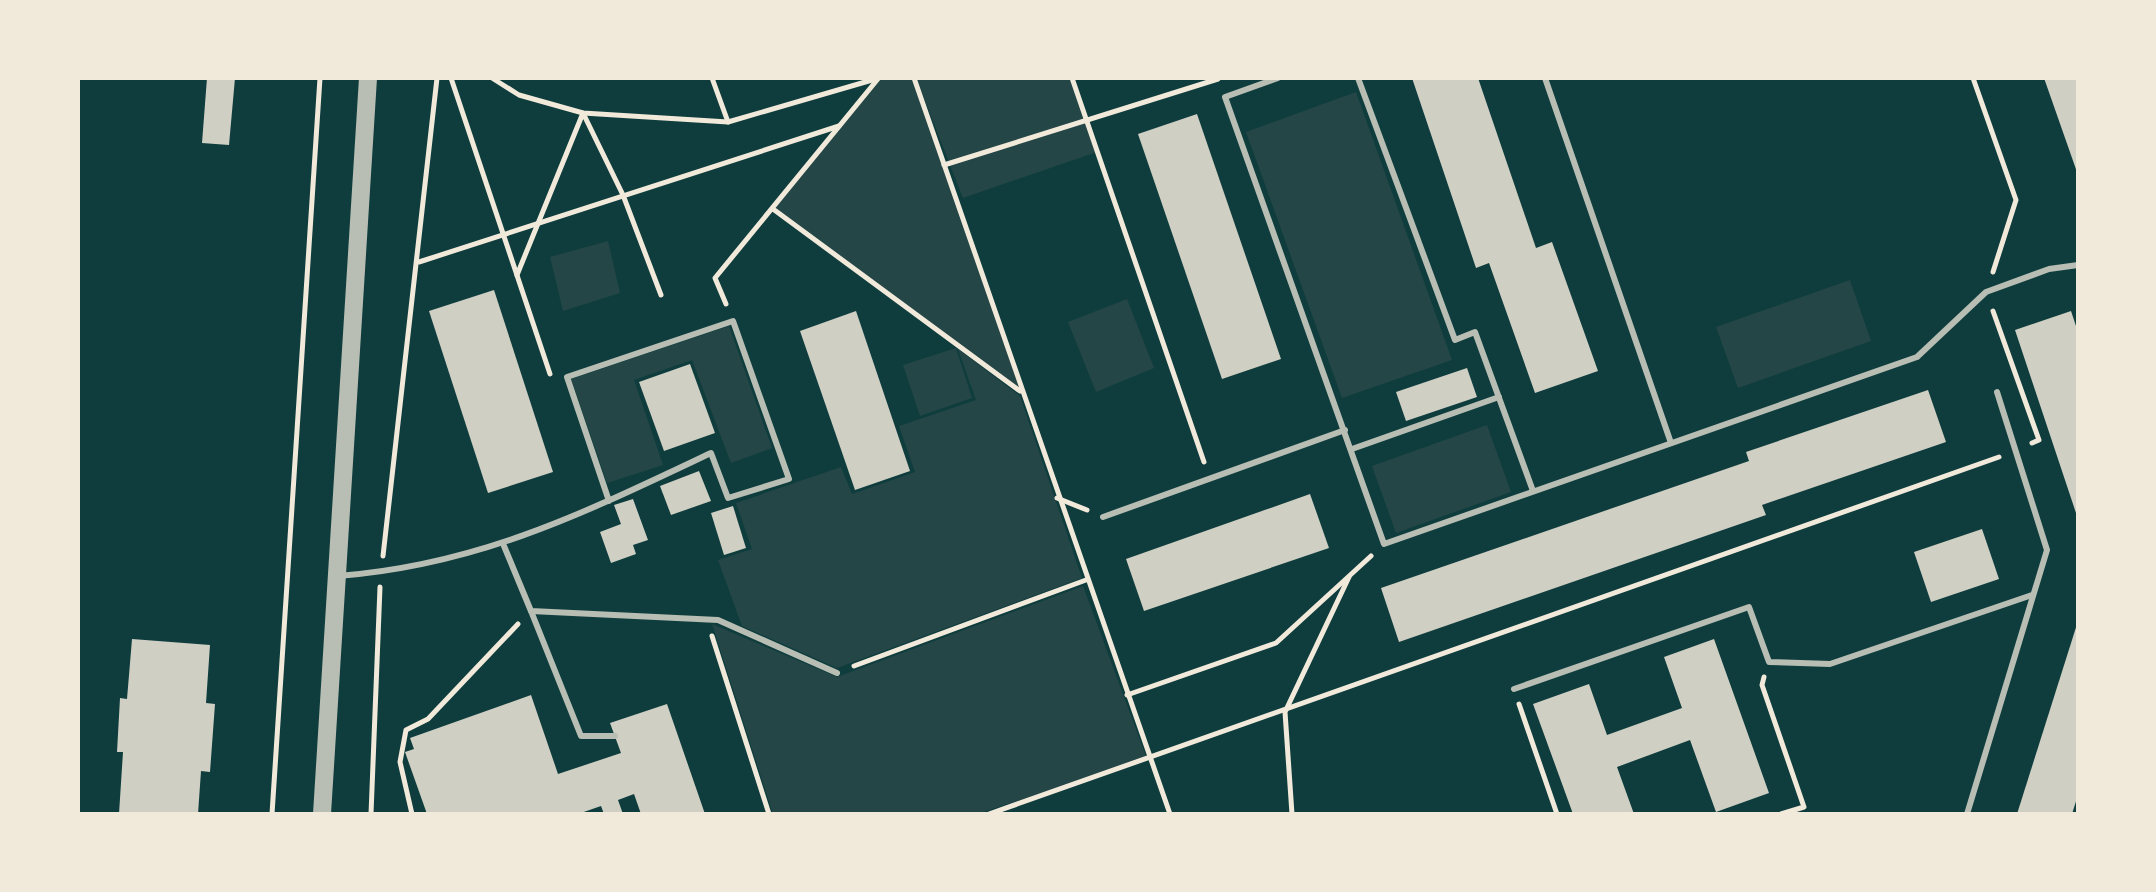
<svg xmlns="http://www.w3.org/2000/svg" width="2156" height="892" font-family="Lato,sans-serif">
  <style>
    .green { fill: #244646 }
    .building { fill: #cfcfc3 }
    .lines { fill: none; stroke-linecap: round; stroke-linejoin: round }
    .path { stroke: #f1e9da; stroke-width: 5 }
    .service { stroke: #b8beb3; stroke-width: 6 }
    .tertiary { stroke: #b8beb3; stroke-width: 18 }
  </style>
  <rect width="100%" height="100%" fill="#0f3d3e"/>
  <g class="green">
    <polygon points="878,78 914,78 1022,393 773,209"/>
    <polygon points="916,78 1071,78 1097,152 963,198"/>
    <polygon points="1356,92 1452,360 1342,398 1246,132"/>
    <polygon points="608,241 620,293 563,311 550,257"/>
    <polygon points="1850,280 1871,341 1738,388 1716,327"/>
    <polygon points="1127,299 1154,368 1096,392 1068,322"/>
    <polygon points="729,326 772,448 731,463 692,360 634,380 663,465 607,483 571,379"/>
    <polygon points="956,348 972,398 920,416 903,365"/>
    <polygon points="958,349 1020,396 1082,578 837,668 742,626 718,560 752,549 736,503 841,467 852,494 915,472 899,426 976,400"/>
    <polygon points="1487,425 1511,492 1396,533 1372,466"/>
    <polygon points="1083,586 1147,759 977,814 773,814 712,624 837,677"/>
  </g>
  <g class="building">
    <polygon points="207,78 235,78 229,145 202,143"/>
    <polygon points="1412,78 1478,78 1536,248 1552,242 1598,371 1535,393 1489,263 1476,268"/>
    <polygon points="2044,78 2078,78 2078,175"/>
    <polygon points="1197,114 1281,359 1222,379 1138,134"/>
    <polygon points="494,290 553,472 488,493 429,311"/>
    <polygon points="856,311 910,471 855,490 800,331"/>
    <polygon points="2071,311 2078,332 2078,519 2015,330"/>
    <polygon points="690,364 715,433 664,451 639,382"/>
    <polygon points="1467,368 1477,397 1406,421 1396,392"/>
    <polygon points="1928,390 1946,442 1762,505 1766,515 1399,642 1381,588 1749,461 1746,452"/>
    <polygon points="699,471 711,501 671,515 660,486"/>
    <polygon points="1310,494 1329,548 1144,611 1126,559"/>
    <polygon points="633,499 648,540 633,545 636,554 611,563 600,532 621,524 614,505"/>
    <polygon points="733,506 746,548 724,555 711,513"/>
    <polygon points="1982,529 1999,579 1931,602 1914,552"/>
    <polygon points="2078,621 2078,795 2072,814 2017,814"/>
    <polygon points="132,639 210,645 206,703 215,704 210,772 201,771 198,814 119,814 123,752 117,752 120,698 127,699"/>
    <polygon points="1714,639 1769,793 1716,812 1690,740 1617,767 1634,814 1573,814 1533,704 1589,684 1607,735 1682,708 1664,657"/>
    <polygon points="531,695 558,774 621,753 610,723 667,704 705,814 641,814 634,794 618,800 623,814 604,814 601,806 578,814 427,814 405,752 414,749 410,738"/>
  </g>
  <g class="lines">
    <g class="path">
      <polyline points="451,78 550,374"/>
      <polyline points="492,78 519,95 583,113 728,122 879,78"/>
      <polyline points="712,78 728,122"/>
      <polyline points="914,78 1170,814"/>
      <polyline points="1072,78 1204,462"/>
      <polyline points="1973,78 2016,200 1993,272"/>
      <polyline points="944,165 1218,79"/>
      <polyline points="773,209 1020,391"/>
      <polyline points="419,262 839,126"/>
      <polyline points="517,275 583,113 623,195 661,295"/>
      <polyline points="726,304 715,278 877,80"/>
      <polyline points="1993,311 2039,440 2032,443"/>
      <polyline points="1057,498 1087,510"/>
      <polyline points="383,556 437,78"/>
      <polyline points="712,636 769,814"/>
      <polyline points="854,666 1086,580"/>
      <polyline points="1764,677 1762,685 1804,807 1781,814"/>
      <polyline points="1127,695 1276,643 1371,556"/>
      <polyline points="1519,704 1557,814"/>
      <polyline points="272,814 320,78"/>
      <polyline points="371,814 380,587"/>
      <polyline points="412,814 400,762 406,730 428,719 518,624"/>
      <polyline points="989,814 1999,457"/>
      <polyline points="1292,814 1285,712 1349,577"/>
    </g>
    <g class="service">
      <polyline points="1278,78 1225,97 1384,544 1917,357 1986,292 2049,269 2078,265"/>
      <polyline points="1358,78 1455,340 1475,332 1533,491"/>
      <polyline points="1545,78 1671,443"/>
      <polyline points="1352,449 1499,397"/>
      <polyline points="1103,517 1345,430"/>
      <polyline points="504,546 531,611 718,620 837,673"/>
      <path d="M338,576C480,565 586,512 711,453L728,498L789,479L733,321L567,377L609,501"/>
      <polyline points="531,611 581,736 615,736"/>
      <polyline points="1514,689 1749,607 1769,662 1830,664 2032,595"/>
      <polyline points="1967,814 2047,550 1997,392"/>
    </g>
    <polyline class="tertiary" points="322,814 368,78"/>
  </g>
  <rect width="2156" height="892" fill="none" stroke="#f1e9da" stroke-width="160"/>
</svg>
